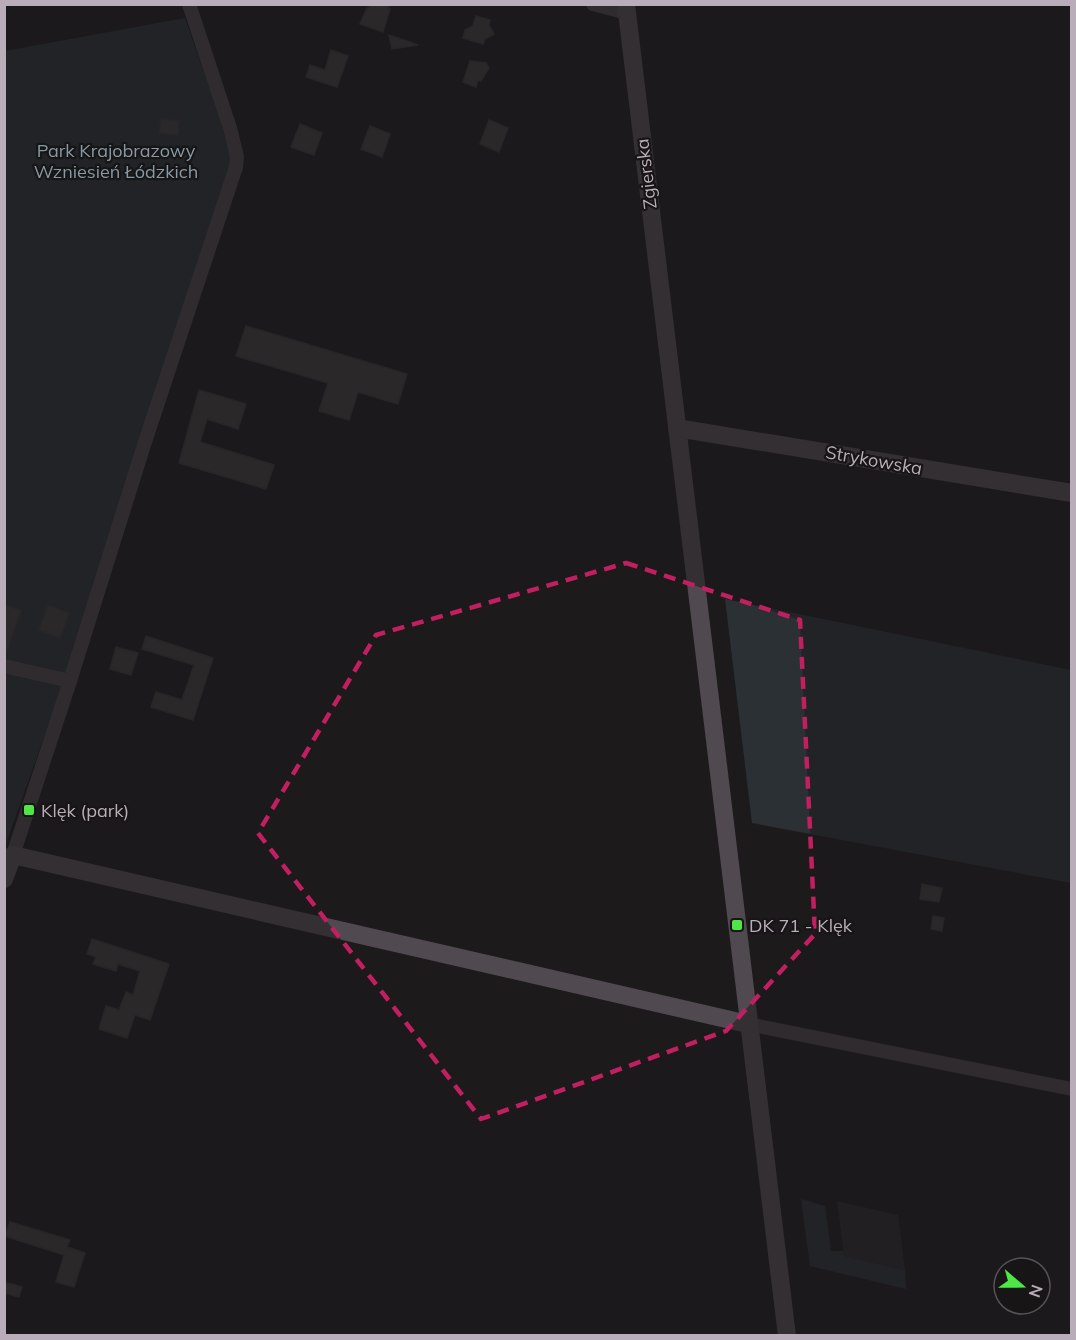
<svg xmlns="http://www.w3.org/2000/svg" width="1076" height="1340" font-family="Mulish,sans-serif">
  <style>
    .built { fill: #292628 }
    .green { fill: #2a3034 }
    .building { fill: #3e3a3d; stroke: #383437; stroke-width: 1.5 }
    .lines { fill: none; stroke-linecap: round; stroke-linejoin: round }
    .street { stroke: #484247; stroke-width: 14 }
    .secondary { stroke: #504950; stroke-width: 18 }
    .marked { fill: none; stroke: #c21f60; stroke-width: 4.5; stroke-dasharray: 12 8; stroke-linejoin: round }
    .poi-dot { fill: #4fe747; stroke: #171516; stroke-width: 2 }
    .labels { text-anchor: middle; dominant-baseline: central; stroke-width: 4.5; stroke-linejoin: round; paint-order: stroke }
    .park-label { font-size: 18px; fill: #8699a4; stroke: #171516 }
    .street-label { font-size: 18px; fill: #baadba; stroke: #171516 }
    .poi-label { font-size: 18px; fill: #baadba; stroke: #171516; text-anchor: start }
  </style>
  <rect width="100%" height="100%" fill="#1c1a1b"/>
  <polygon class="built" points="837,1201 898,1215 905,1270 844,1256"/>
  <g class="green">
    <polygon points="185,18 220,118 232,164 66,676 5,846 5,51"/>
    <polygon points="725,599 1071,670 1071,883 752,823"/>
    <polygon points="801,1199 825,1206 831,1251 843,1251 844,1256 905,1270 906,1289 810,1266"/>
  </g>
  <g class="building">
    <polygon points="370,4 389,4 388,9 390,9 383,32 360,24 367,8 369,8"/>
    <polygon points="476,16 490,20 489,25 494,34 485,39 483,44 463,38 465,30 473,26"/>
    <polygon points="389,35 418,45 392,49"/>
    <polygon points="331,50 348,56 337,87 306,77 310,65 325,70"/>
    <polygon points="470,61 486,63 489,68 481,81 478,80 476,87 463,82"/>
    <polygon points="161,119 179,121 178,135 159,133"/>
    <polygon points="489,120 508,128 499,152 480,144"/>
    <polygon points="300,124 322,133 314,155 291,147"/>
    <polygon points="370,126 390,134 382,157 361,149"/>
    <polygon points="246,326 407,374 398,404 358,392 349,420 319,411 328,383 236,356"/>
    <polygon points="199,390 246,404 238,429 207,419 200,442 274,465 266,489 179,463"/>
    <polygon points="4,605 21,610 7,651 4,651"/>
    <polygon points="48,605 69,613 60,638 39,630"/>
    <polygon points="146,636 213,658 193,720 151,707 156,692 182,700 194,665 142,649"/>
    <polygon points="116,647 138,653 131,675 110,669"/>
    <polygon points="922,884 942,888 939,902 920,899"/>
    <polygon points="933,916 944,918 942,931 931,929"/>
    <polygon points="92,939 169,964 150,1020 135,1015 127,1038 99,1029 106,1006 119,1010 126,992 133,995 140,971 118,964 116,971 93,964 96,957 87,954"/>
    <polygon points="10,1222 70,1240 67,1247 85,1253 74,1287 56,1282 64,1255 5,1236"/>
    <polygon points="4,1282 22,1287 19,1297 4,1293"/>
  </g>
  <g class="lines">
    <g class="street">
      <polyline points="593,4 627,13"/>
      <polyline points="4,666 70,681"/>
      <polyline points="13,855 70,681 144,445 236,167 237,157 230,128 189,4"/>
      <polyline points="748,1024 1072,1089"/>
    </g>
    <g class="secondary">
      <polyline points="626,4 787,1336"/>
      <polyline points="677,428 1072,493"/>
      <polyline points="4,879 13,855 748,1024"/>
    </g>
  </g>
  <path d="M0 0H1076V1340H0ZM626,563L800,620L815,934L726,1031L481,1119L258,833L376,635Z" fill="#1c1a1b" fill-opacity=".55" fill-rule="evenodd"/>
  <path class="marked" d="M626,563L800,620L815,934L726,1031L481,1119L258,833L376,635Z"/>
  <g class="poi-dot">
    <rect x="23" y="804" width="12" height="12" rx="3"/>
    <rect x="731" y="919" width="12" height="12" rx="3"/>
  </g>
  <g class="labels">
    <g class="park-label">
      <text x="116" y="150">Park Krajobrazowy<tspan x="116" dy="21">Wzniesień Łódzkich</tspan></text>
    </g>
    <g class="street-label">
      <text transform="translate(646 174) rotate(-97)">Zgierska</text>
      <text transform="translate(874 460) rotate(10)">Strykowska</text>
    </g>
    <g class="poi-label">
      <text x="41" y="810">Klęk (park)</text>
      <text x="749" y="925">DK 71 - Klęk</text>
    </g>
  </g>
  <rect width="1076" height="1340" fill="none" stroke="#baadba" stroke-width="12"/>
  <g transform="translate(1022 1286) rotate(110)"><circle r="28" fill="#171516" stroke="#585258" stroke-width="1.5"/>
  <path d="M0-4.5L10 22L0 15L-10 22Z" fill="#4fe747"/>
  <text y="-9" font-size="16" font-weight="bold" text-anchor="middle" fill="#baadba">N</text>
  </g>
</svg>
